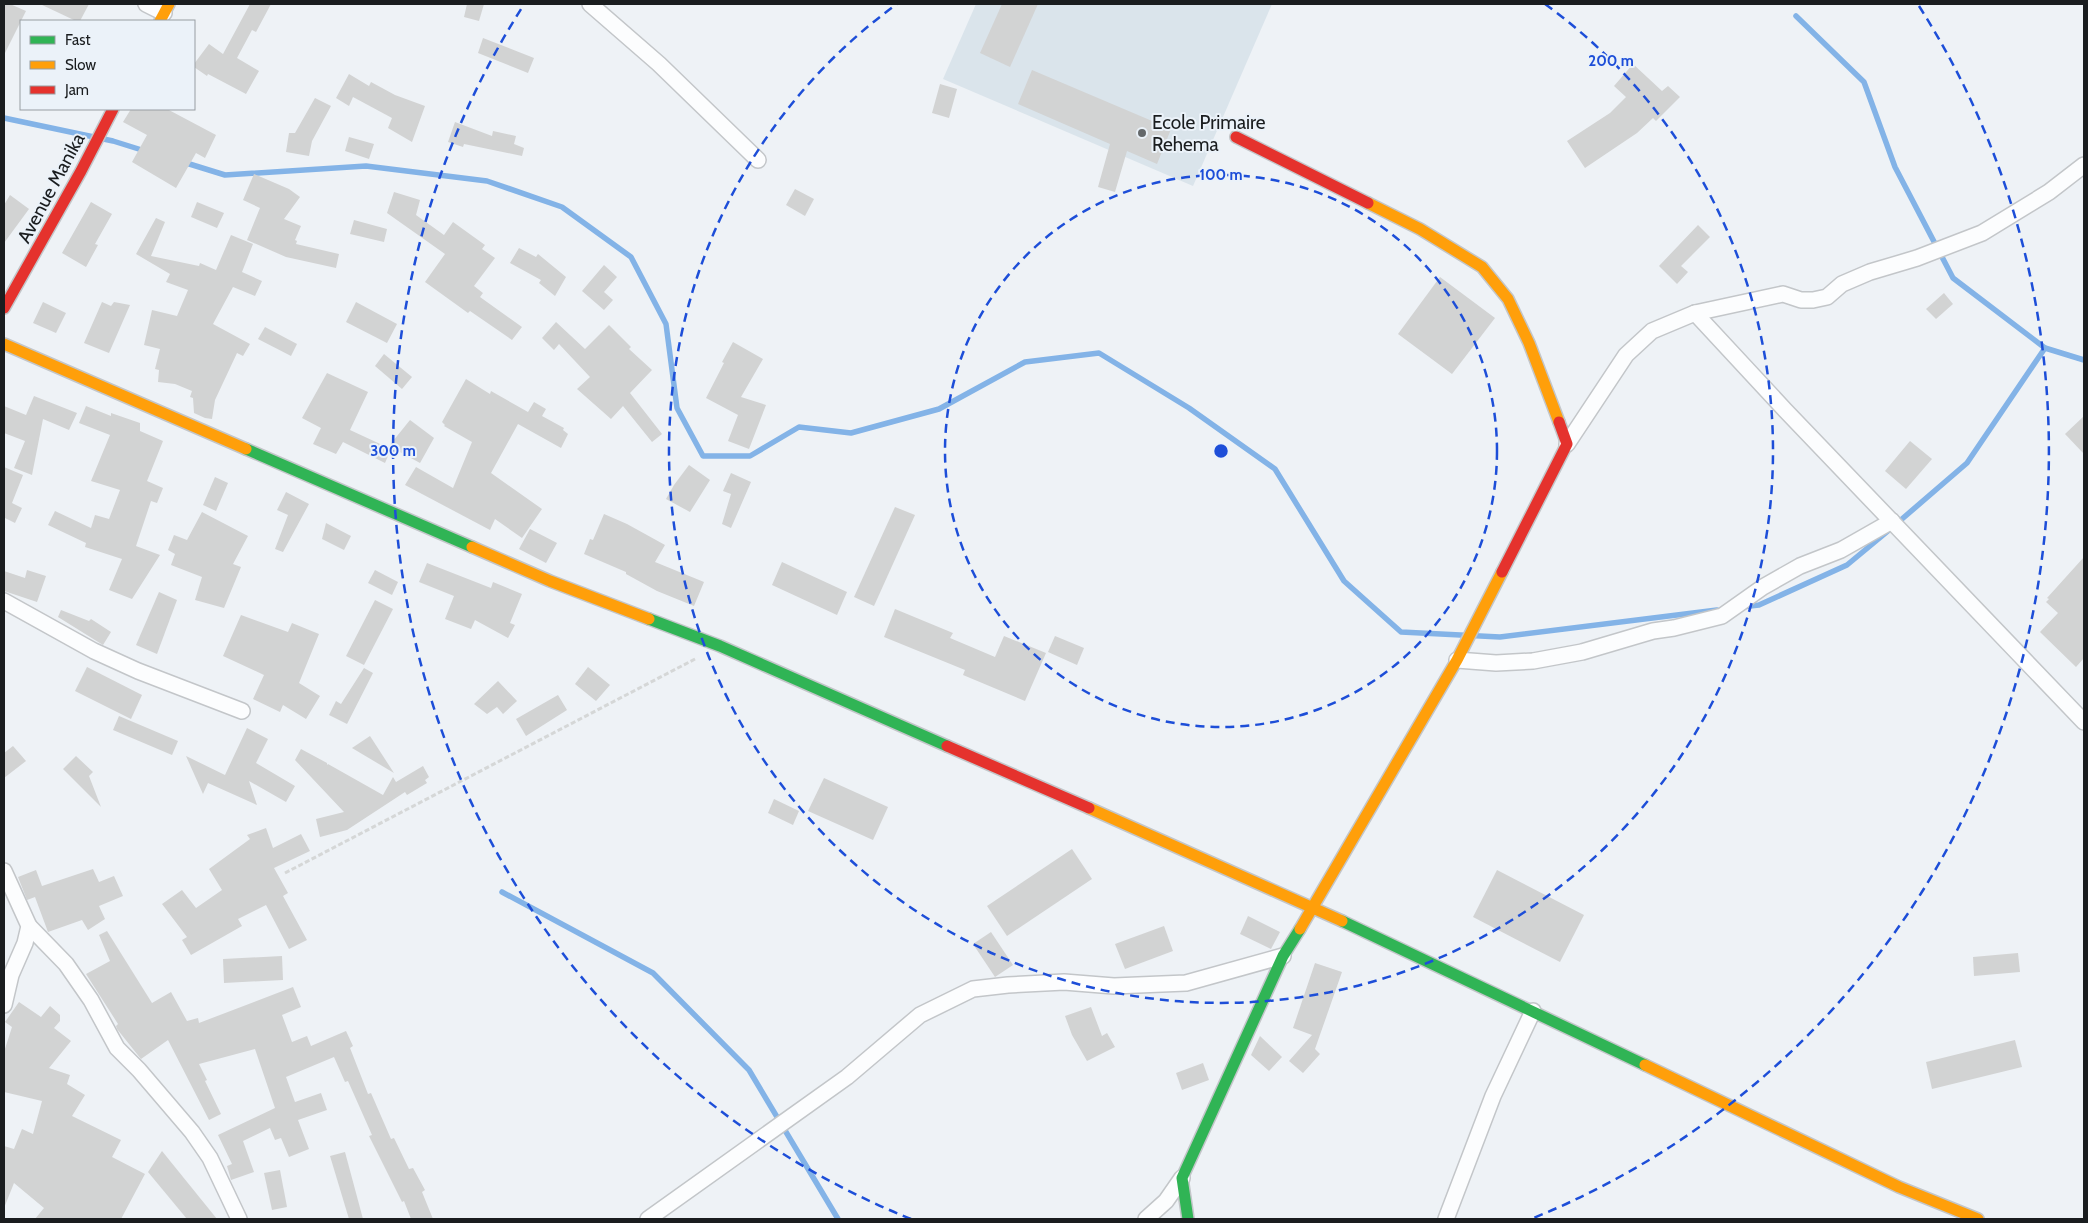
<svg xmlns="http://www.w3.org/2000/svg" width="2088" height="1223" font-family="Cabin,sans-serif">
  <style>
    .built { fill: #dae4eb }
    .lines { fill: none; stroke-linecap: round; stroke-linejoin: round }
    .stream { stroke: #83b3e7; stroke-width: 5.5 }
    .building { fill: #d2d3d3 }
    .street-casing { stroke: #c3c6c9; stroke-width: 18 }
    .fast-casing { stroke: #c3c6c9; stroke-width: 14 }
    .slow-casing { stroke: #c3c6c9; stroke-width: 14 }
    .jam-casing { stroke: #c3c6c9; stroke-width: 14 }
    .path { stroke: #d5d7d7; stroke-width: 3; stroke-dasharray: 5 2.5; stroke-linecap: butt }
    .street { stroke: #fcfdfe; stroke-width: 15 }
    .fast { stroke: #30b455; stroke-width: 11 }
    .slow { stroke: #ff9f0a; stroke-width: 11 }
    .jam { stroke: #e5322d; stroke-width: 11 }
    .ring { fill: none; stroke: #1d4ed8; stroke-width: 2.5; stroke-dasharray: 9 6 }
    .poi-dot { fill: #64686a; stroke: #ebf2f9; stroke-width: 2 }
    .labels { text-anchor: middle; dominant-baseline: central; stroke-width: 4; stroke-linejoin: round; paint-order: stroke }
    .poi-label { font-size: 19px; fill: #1a1d1f; stroke: #ebf2f9; text-anchor: start }
    .street-label { font-size: 19px; fill: #1a1d1f; stroke: #ebf2f9 }
    .centre { fill: #1d4ed8; stroke: #ebf2f9; stroke-width: 2.5 }
    .ring-label { font-size: 15px; text-anchor: middle; font-weight: bold; fill: #1d4ed8; stroke: #ebf2f9; stroke-width: 4; stroke-linejoin: round; paint-order: stroke }
  </style>
  <rect width="100%" height="100%" fill="#eef2f6"/>
  <polygon class="built" points="976,4 1272,4 1193,186 943,79"/>
  <g class="lines">
    <g class="stream">
      <polyline points="1796,16 1864,82 1895,167 1953,278 2045,348 2084,360"/>
      <polyline points="4,118 113,141 145,151"/>
      <polyline points="183,162 225,175 366,166 487,181 562,207 631,257 666,324 677,408 703,456 750,456 799,427 851,433 939,409 1025,362 1099,353 1189,408 1275,469 1344,581 1401,632 1500,637 1717,610"/>
      <polyline points="1895,525 1967,463 2045,348"/>
      <polyline points="1741,607 1759,605 1847,565 1888,531"/>
      <polyline points="502,892 653,973 749,1070 838,1219"/>
    </g>
  </g>
  <g class="building">
    <polygon points="4,4 10,4 26,11 4,55"/>
    <polygon points="40,4 89,4 80,21 76,21"/>
    <polygon points="250,4 271,4 256,32 252,30 237,58 259,71 246,94 208,74 207,76 194,67 194,64 209,44 223,54"/>
    <polygon points="467,4 484,4 479,21 464,17"/>
    <polygon points="1002,4 1038,4 1010,67 980,53"/>
    <polygon points="483,38 534,58 528,73 478,53"/>
    <polygon points="1633,64 1662,91 1668,86 1680,97 1656,121 1653,118 1637,133 1585,168 1567,141 1610,113 1626,97 1614,86"/>
    <polygon points="1032,70 1171,129 1157,164 1127,151 1115,192 1098,187 1110,144 1018,104"/>
    <polygon points="349,74 369,86 371,82 395,95 425,106 412,142 388,128 392,118 353,97 349,106 336,98"/>
    <polygon points="940,84 957,89 949,118 932,113"/>
    <polygon points="315,98 331,106 312,141 309,156 286,152 289,133 295,133"/>
    <polygon points="131,109 167,109 216,135 205,158 196,153 176,188 132,162 147,135 123,122"/>
    <polygon points="455,122 492,136 493,131 516,136 514,144 524,148 522,156 464,144 463,147 448,142"/>
    <polygon points="349,137 374,144 369,159 345,151"/>
    <polygon points="254,174 289,189 300,197 284,219 301,226 295,240 297,241 296,244 339,254 336,268 286,257 247,240 260,208 243,200"/>
    <polygon points="795,189 814,199 805,216 786,205"/>
    <polygon points="394,192 420,200 416,215 444,235 453,222 485,245 482,249 495,258 474,286 483,293 480,297 522,327 512,340 470,311 468,313 425,282 445,254 387,213"/>
    <polygon points="10,195 29,209 4,243 4,205"/>
    <polygon points="91,202 112,214 95,244 98,245 86,267 62,253"/>
    <polygon points="197,202 224,213 217,228 191,217"/>
    <polygon points="156,218 165,222 151,256 199,266 200,263 216,270 231,235 253,244 242,272 262,281 255,296 233,287 213,324 250,344 243,356 237,353 215,400 212,419 205,418 194,413 193,398 190,397 192,391 175,384 158,382 159,370 155,369 160,349 144,345 152,310 177,316 188,290 166,282 170,274 136,254"/>
    <polygon points="354,220 387,229 384,242 350,234"/>
    <polygon points="1698,225 1710,237 1681,266 1688,272 1677,284 1659,266"/>
    <polygon points="519,248 536,257 538,254 566,277 555,296 539,283 541,280 510,263"/>
    <polygon points="604,265 617,277 604,292 613,300 604,310 582,291"/>
    <polygon points="1440,277 1495,318 1452,374 1398,334"/>
    <polygon points="1944,293 1953,304 1936,319 1926,309"/>
    <polygon points="43,302 66,313 56,333 33,323"/>
    <polygon points="102,302 111,306 114,302 130,305 109,353 84,343"/>
    <polygon points="356,302 397,324 387,343 346,322"/>
    <polygon points="556,322 585,349 609,325 631,347 629,349 652,370 630,393 662,434 652,442 623,406 611,419 577,389 590,377 559,344 554,350 542,338"/>
    <polygon points="265,327 297,344 291,356 258,339"/>
    <polygon points="733,342 763,359 741,397 766,405 749,449 728,441 738,415 706,398 724,363 722,362"/>
    <polygon points="384,354 412,377 402,389 375,366"/>
    <polygon points="327,373 368,392 350,430 391,449 385,463 343,442 336,454 313,444 321,428 302,418"/>
    <polygon points="466,379 490,394 491,391 528,412 534,402 546,409 542,416 564,428 563,430 568,434 561,448 518,424 491,473 542,509 522,538 495,519 490,530 405,485 416,467 453,488 472,442 444,426 445,425 442,422"/>
    <polygon points="34,396 77,413 69,430 43,419 32,475 14,468 25,441 4,433 4,406 26,415"/>
    <polygon points="86,406 111,416 111,413 140,423 140,431 163,441 147,481 163,488 157,503 151,501 136,546 160,555 132,599 109,590 122,559 85,547 86,543 48,525 55,511 91,528 95,515 109,519 120,490 91,481 110,435 79,423"/>
    <polygon points="2084,416 2084,454 2065,434"/>
    <polygon points="410,420 434,438 420,463 389,446"/>
    <polygon points="1910,441 1932,459 1906,489 1885,471"/>
    <polygon points="689,465 710,480 690,512 666,499 674,485"/>
    <polygon points="4,467 23,475 12,503 22,508 15,523 5,518 4,521"/>
    <polygon points="731,473 751,482 731,528 722,524 731,494 723,491"/>
    <polygon points="215,477 228,483 216,511 203,505"/>
    <polygon points="286,492 309,504 283,552 275,549 288,515 277,510"/>
    <polygon points="895,507 915,515 874,606 854,597"/>
    <polygon points="202,512 248,536 233,564 241,567 224,608 195,600 202,577 171,565 175,554 168,550 174,535 187,540"/>
    <polygon points="604,514 627,524 665,545 655,562 704,582 694,606 657,591 626,574 626,572 584,554 590,539 593,540"/>
    <polygon points="326,523 351,536 344,550 322,539"/>
    <polygon points="530,529 557,543 546,563 519,549"/>
    <polygon points="2084,557 2084,658 2076,667 2040,632 2058,613 2046,602 2049,599 2047,598"/>
    <polygon points="782,562 847,592 837,615 772,585"/>
    <polygon points="427,563 491,588 493,582 522,594 510,623 515,625 508,638 475,620 471,629 445,619 454,596 419,582"/>
    <polygon points="27,570 46,576 37,602 4,591 4,571 25,578"/>
    <polygon points="375,570 398,582 392,595 368,583"/>
    <polygon points="159,592 177,600 157,654 136,645"/>
    <polygon points="375,600 393,609 364,665 346,656"/>
    <polygon points="895,609 953,633 950,638 995,657 1004,636 1046,653 1025,701 963,675 965,670 884,637"/>
    <polygon points="61,610 89,621 91,619 111,632 103,645 58,617"/>
    <polygon points="241,615 288,632 292,623 319,634 299,683 320,696 306,719 283,705 280,712 253,699 264,675 223,656"/>
    <polygon points="1055,636 1084,648 1077,665 1048,652"/>
    <polygon points="87,667 142,695 131,719 75,691"/>
    <polygon points="588,667 610,685 596,701 575,684"/>
    <polygon points="364,668 373,673 347,724 329,715 336,701 341,704"/>
    <polygon points="498,681 517,701 503,714 497,707 487,714 474,704"/>
    <polygon points="558,695 567,710 526,736 516,719"/>
    <polygon points="119,716 178,741 172,755 113,730"/>
    <polygon points="247,728 268,739 256,763 295,786 286,802 249,781 257,805 208,783 203,794 186,756 225,775"/>
    <polygon points="370,736 394,773 352,748"/>
    <polygon points="13,746 26,761 4,778 4,753"/>
    <polygon points="301,749 327,763 327,765 328,764 383,795 393,777 396,782 423,766 429,777 425,780 427,783 407,795 405,792 347,830 320,837 316,819 344,812 295,760"/>
    <polygon points="76,756 93,772 89,776 101,807 63,769"/>
    <polygon points="824,778 888,807 873,840 808,811"/>
    <polygon points="774,799 799,811 793,825 768,813"/>
    <polygon points="266,828 273,848 301,834 310,851 274,868 288,893 283,896 307,940 289,949 266,905 238,919 242,926 191,955 182,940 187,937 162,904 182,890 196,908 222,890 209,869 250,839 247,835"/>
    <polygon points="1072,849 1092,879 1007,936 987,906"/>
    <polygon points="93,869 99,882 114,876 123,896 99,906 105,919 88,930 82,920 48,932 35,897 27,900 18,877 36,870 42,886"/>
    <polygon points="1497,870 1584,915 1560,962 1473,917"/>
    <polygon points="1248,916 1280,932 1271,949 1240,934"/>
    <polygon points="1164,926 1173,951 1125,969 1115,944"/>
    <polygon points="107,931 152,1003 171,992 187,1021 198,1018 199,1023 293,987 301,1007 282,1015 292,1042 307,1036 311,1046 346,1031 353,1046 350,1048 368,1094 371,1093 391,1139 394,1138 409,1169 413,1168 425,1190 422,1192 433,1219 411,1219 404,1201 402,1202 369,1136 372,1135 348,1081 345,1082 334,1057 286,1077 295,1102 321,1093 327,1110 298,1120 309,1149 289,1157 281,1138 275,1140 270,1128 243,1141 254,1172 231,1180 227,1166 232,1164 218,1135 275,1108 255,1049 199,1064 207,1080 205,1081 221,1114 209,1120 168,1040 141,1059 117,1029 116,1026 118,1024 86,974 110,961 99,935"/>
    <polygon points="991,932 1013,965 995,977 973,944"/>
    <polygon points="2018,953 2020,972 1974,976 1973,957"/>
    <polygon points="282,956 283,980 224,983 223,959"/>
    <polygon points="1315,963 1342,972 1315,1049 1320,1054 1303,1073 1289,1061 1312,1035 1293,1028"/>
    <polygon points="19,1002 41,1017 50,1006 60,1015 60,1021 54,1028 71,1041 49,1068 70,1075 67,1084 85,1095 72,1116 121,1140 112,1157 145,1174 121,1219 35,1219 44,1208 14,1183 4,1208 4,1146 14,1149 22,1129 33,1134 42,1101 4,1092 4,1052 12,1027 5,1022"/>
    <polygon points="1091,1007 1102,1036 1107,1033 1115,1047 1087,1061 1072,1035 1065,1016"/>
    <polygon points="1260,1036 1282,1057 1269,1071 1251,1055"/>
    <polygon points="2015,1040 2022,1067 1932,1089 1926,1062"/>
    <polygon points="1203,1063 1209,1080 1182,1090 1176,1073"/>
    <polygon points="162,1151 217,1219 187,1219 148,1172"/>
    <polygon points="345,1152 363,1219 349,1219 330,1156"/>
    <polygon points="280,1170 287,1207 272,1210 264,1173"/>
  </g>
  <g class="lines">
    <defs>
      <g id="street">
        <polyline points="146,4 164,13"/>
        <polyline points="590,4 659,64 758,160"/>
        <polyline points="1695,313 1785,410 2084,722"/>
        <polyline points="1567,444 1626,355 1652,331 1695,313 1783,294 1801,300 1813,300 1827,297 1842,284 1870,272 1917,258 1982,233 2049,192 2084,165"/>
        <polyline points="4,601 94,651 138,671 242,711"/>
        <polyline points="1457,660 1496,663 1533,661 1582,652 1653,631 1674,628 1722,616 1763,587 1800,566 1841,550 1892,521"/>
        <polyline points="4,871 29,926 25,943 11,975 4,1005"/>
        <polyline points="29,926 66,964 91,1000 117,1048 139,1070 192,1132 210,1158 239,1219"/>
        <polyline points="648,1219 847,1077 920,1015 973,989 1008,985 1064,982 1114,986 1186,983 1283,956"/>
        <polyline points="1146,1219 1166,1201 1182,1178"/>
        <polyline points="1446,1219 1493,1096 1533,1011"/>
      </g>
      <g id="fast">
        <polyline points="246,449 472,547"/>
        <polyline points="649,619 720,646 947,746"/>
        <polyline points="1342,921 1645,1065"/>
        <polyline points="1188,1219 1182,1178 1283,956 1300,929"/>
      </g>
      <g id="slow">
        <polyline points="160,21 169,4"/>
        <polyline points="1368,203 1420,229 1482,267 1508,299 1529,343 1559,422"/>
        <polyline points="4,344 246,449"/>
        <polyline points="472,547 550,581 649,619"/>
        <polyline points="1089,808 1342,921"/>
        <polyline points="1300,929 1457,660 1502,572"/>
        <polyline points="1645,1065 1899,1187 1978,1219"/>
      </g>
      <g id="jam">
        <polyline points="1236,137 1368,203"/>
        <polyline points="4,308 81,171 113,109"/>
        <polyline points="1502,572 1567,444 1559,422"/>
        <polyline points="947,746 1089,808"/>
      </g>
    </defs>
    <use href="#street" class="street-casing"/>
    <use href="#fast" class="fast-casing"/>
    <use href="#slow" class="slow-casing"/>
    <use href="#jam" class="jam-casing"/>
    <polyline class="path" points="285,873 697,658"/>
    <use href="#street" class="street"/>
    <use href="#fast" class="fast"/>
    <use href="#slow" class="slow"/>
    <use href="#jam" class="jam"/>
  </g>
  <g class="ring">
    <circle cx="1221" cy="451" r="276"/>
    <path d="M1545 4A552 552 0 1 1 897 4"/>
    <path d="M911 1219A828 828 0 0 1 523 6M1919 6A828 828 0 0 1 1531 1219"/>
  </g>
  <circle class="poi-dot" cx="1142" cy="133" r="5"/>
  <g class="labels">
    <g class="poi-label">
      <text x="1152" y="122">Ecole Primaire<tspan x="1152" dy="22">Rehema</tspan></text>
    </g>
    <g class="street-label">
      <text transform="translate(51 188) rotate(-62)">Avenue Manika</text>
    </g>
  </g>
  <circle cx="1221" cy="451" r="8" class="centre"/>
  <g class="ring-label">
    <text x="1611" y="66">200 m</text>
    <text x="1221" y="180">100 m</text>
    <text x="393" y="456">300 m</text>
  </g>
  <rect width="2088" height="1223" fill="none" stroke="#1a1d1f" stroke-width="10"/>
  <rect x="20" y="20" width="175" height="90" fill="#ebf2f9" stroke="#979da2"/>
  <rect x="30" y="36" width="25" height="8" fill="#30b455" stroke="#979da2"/>
  <text x="65" y="45" font-size="15" fill="#1a1d1f">Fast</text>
  <rect x="30" y="61" width="25" height="8" fill="#ff9f0a" stroke="#979da2"/>
  <text x="65" y="70" font-size="15" fill="#1a1d1f">Slow</text>
  <rect x="30" y="86" width="25" height="8" fill="#e5322d" stroke="#979da2"/>
  <text x="65" y="95" font-size="15" fill="#1a1d1f">Jam</text>
</svg>
